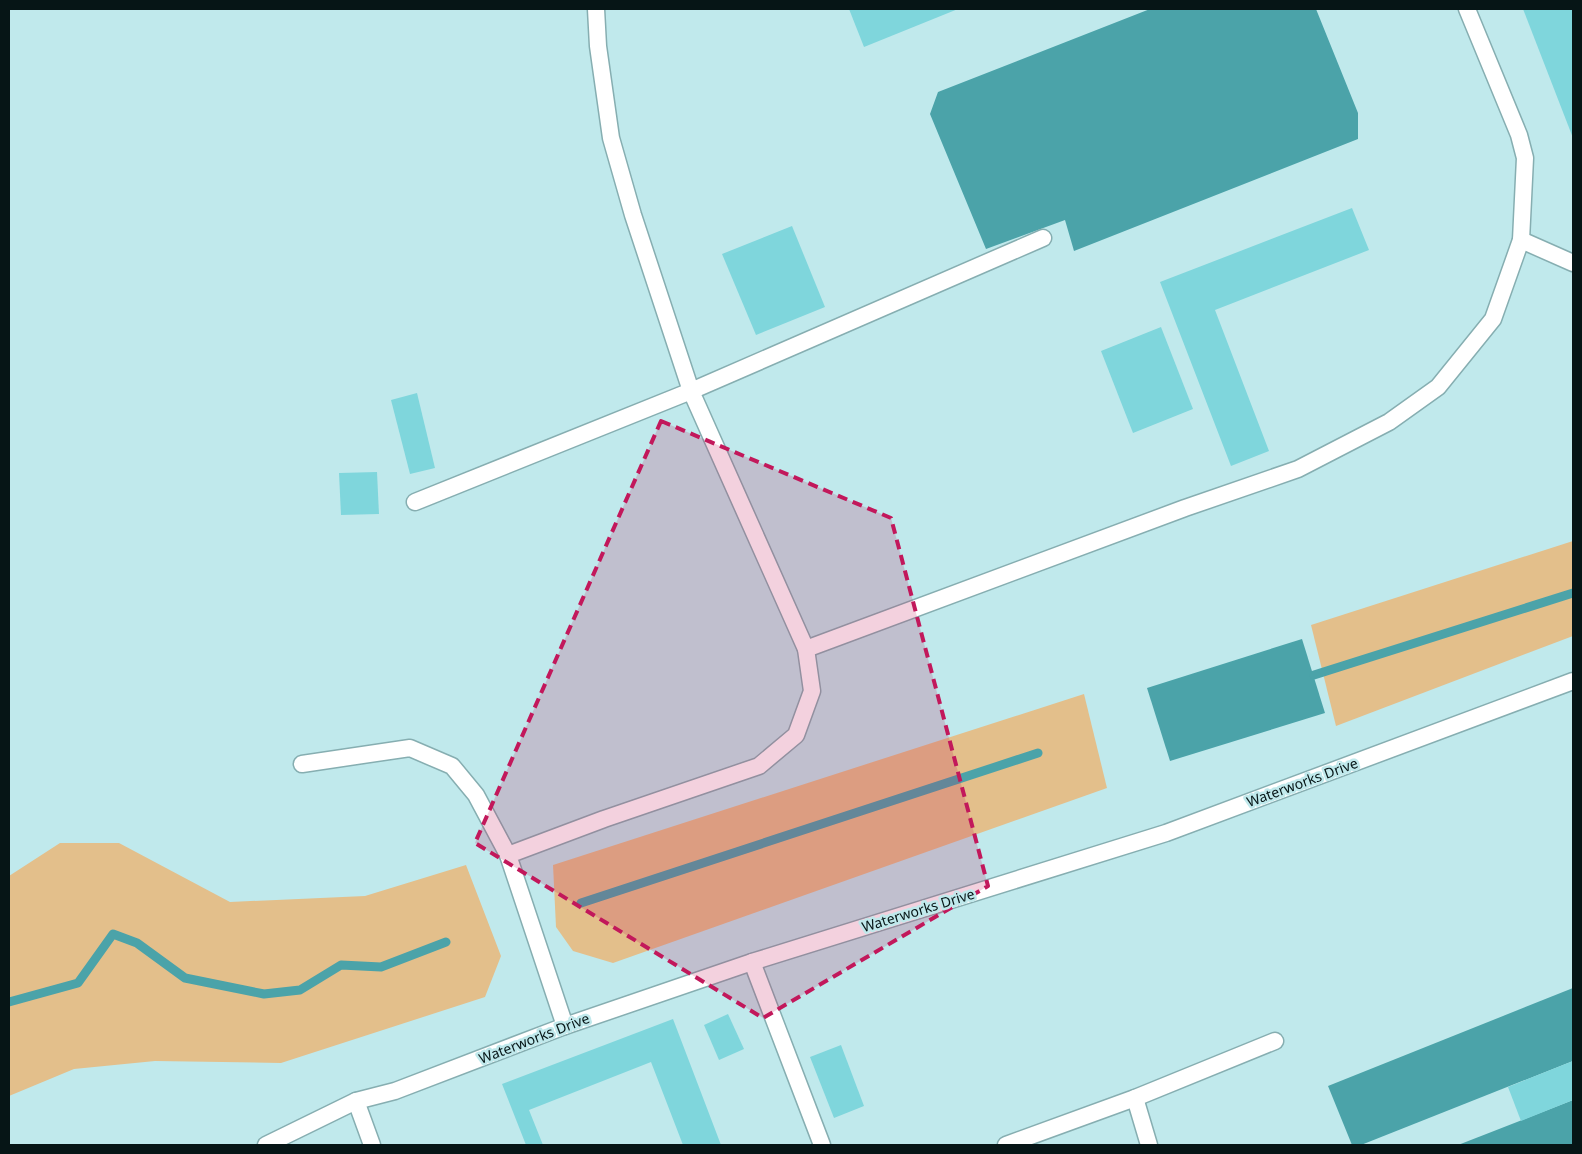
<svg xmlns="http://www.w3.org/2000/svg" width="1582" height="1154" font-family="'Noto Sans',sans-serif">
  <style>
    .green { fill: #e3bf8b }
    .water { fill: #4ba3a9 }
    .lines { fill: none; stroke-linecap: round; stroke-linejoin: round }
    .stream { stroke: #4ba3a9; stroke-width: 9 }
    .building { fill: #7fd6dc }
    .service-casing { stroke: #86aeb1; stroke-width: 19 }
    .service { stroke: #fff; stroke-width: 16 }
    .marked { fill: #c2185b; fill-opacity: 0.2; stroke: #c2185b; stroke-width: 4; stroke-dasharray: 10 6; stroke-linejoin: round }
    .labels { text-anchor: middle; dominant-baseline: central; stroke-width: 5; stroke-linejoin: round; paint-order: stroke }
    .street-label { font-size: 14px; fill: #061516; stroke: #c0e9ec }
  </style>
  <rect width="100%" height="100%" fill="#c0e9ec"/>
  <g class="green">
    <polygon points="1573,541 1573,636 1336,726 1311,625"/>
    <polygon points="1084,694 1107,788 613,963 573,951 556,927 553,865"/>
    <polygon points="60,843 119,843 230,902 365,896 466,865 501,956 485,997 281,1063 155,1061 74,1069 9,1096 9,876"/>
  </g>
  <g class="water">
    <polygon points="1150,9 1316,9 1358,113 1358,139 1074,251 1065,220 986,249 930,114 938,92"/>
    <polygon points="1302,639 1325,713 1170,761 1147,688"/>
    <polygon points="1573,988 1573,1061 1361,1145 1352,1145 1328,1086"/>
    <polygon points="1573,1100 1573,1145 1458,1145"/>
  </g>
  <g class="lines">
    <g class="stream">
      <polyline points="1314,675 1573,593"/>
      <polyline points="581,903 1038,753"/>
      <polyline points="9,1002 78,983 113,934 137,943 185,978 264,994 300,990 341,965 381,967 446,942"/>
    </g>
  </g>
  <g class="building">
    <polygon points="849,9 958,9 864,47"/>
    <polygon points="1523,9 1573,9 1573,138"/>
    <polygon points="1352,208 1369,250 1215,310 1269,451 1231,466 1160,282"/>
    <polygon points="792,226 825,307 756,335 722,254"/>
    <polygon points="1161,327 1193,409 1133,433 1101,351"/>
    <polygon points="417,393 435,468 410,474 391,400"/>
    <polygon points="377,472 379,514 341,515 339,473"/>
    <polygon points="728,1014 744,1049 719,1060 704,1025"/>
    <polygon points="673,1019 721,1145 683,1145 651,1062 529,1110 543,1145 526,1145 502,1084"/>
    <polygon points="841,1045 864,1106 834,1118 810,1057"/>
    <polygon points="1573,1061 1573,1100 1521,1121 1508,1087"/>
  </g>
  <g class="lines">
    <defs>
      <g id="service">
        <polyline points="1521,240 1573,263"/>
        <polyline points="415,502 691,391 633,215 611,138 598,46 596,9"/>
        <polyline points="806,649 1185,508 1298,469 1389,422 1438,387 1493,319 1521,240 1525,158 1519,135 1467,9"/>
        <polyline points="302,764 410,748 452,766 476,795 508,855"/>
        <polyline points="752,962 822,1145"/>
        <polyline points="565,1026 508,855 604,819 759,766 796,735 812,691 806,649 691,391 1043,238"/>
        <polyline points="1135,1098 1275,1041"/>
        <polyline points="356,1101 372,1145"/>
        <polyline points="266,1145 356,1101 395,1091 565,1026 752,962 1166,833 1573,681"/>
        <polyline points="1006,1145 1135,1098 1149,1145"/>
      </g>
    </defs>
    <use href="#service" class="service-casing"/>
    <use href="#service" class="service"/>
  </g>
  <path class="marked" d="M661,421L891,518L988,886L763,1018L475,843Z"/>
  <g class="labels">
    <g class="street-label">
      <text transform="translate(1302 782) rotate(-20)">Waterworks Drive</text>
      <text transform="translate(918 910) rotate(-17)">Waterworks Drive</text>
      <text transform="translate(534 1038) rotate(-21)">Waterworks Drive</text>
    </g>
  </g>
  <rect width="1582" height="1154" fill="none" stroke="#061516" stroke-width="20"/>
</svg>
